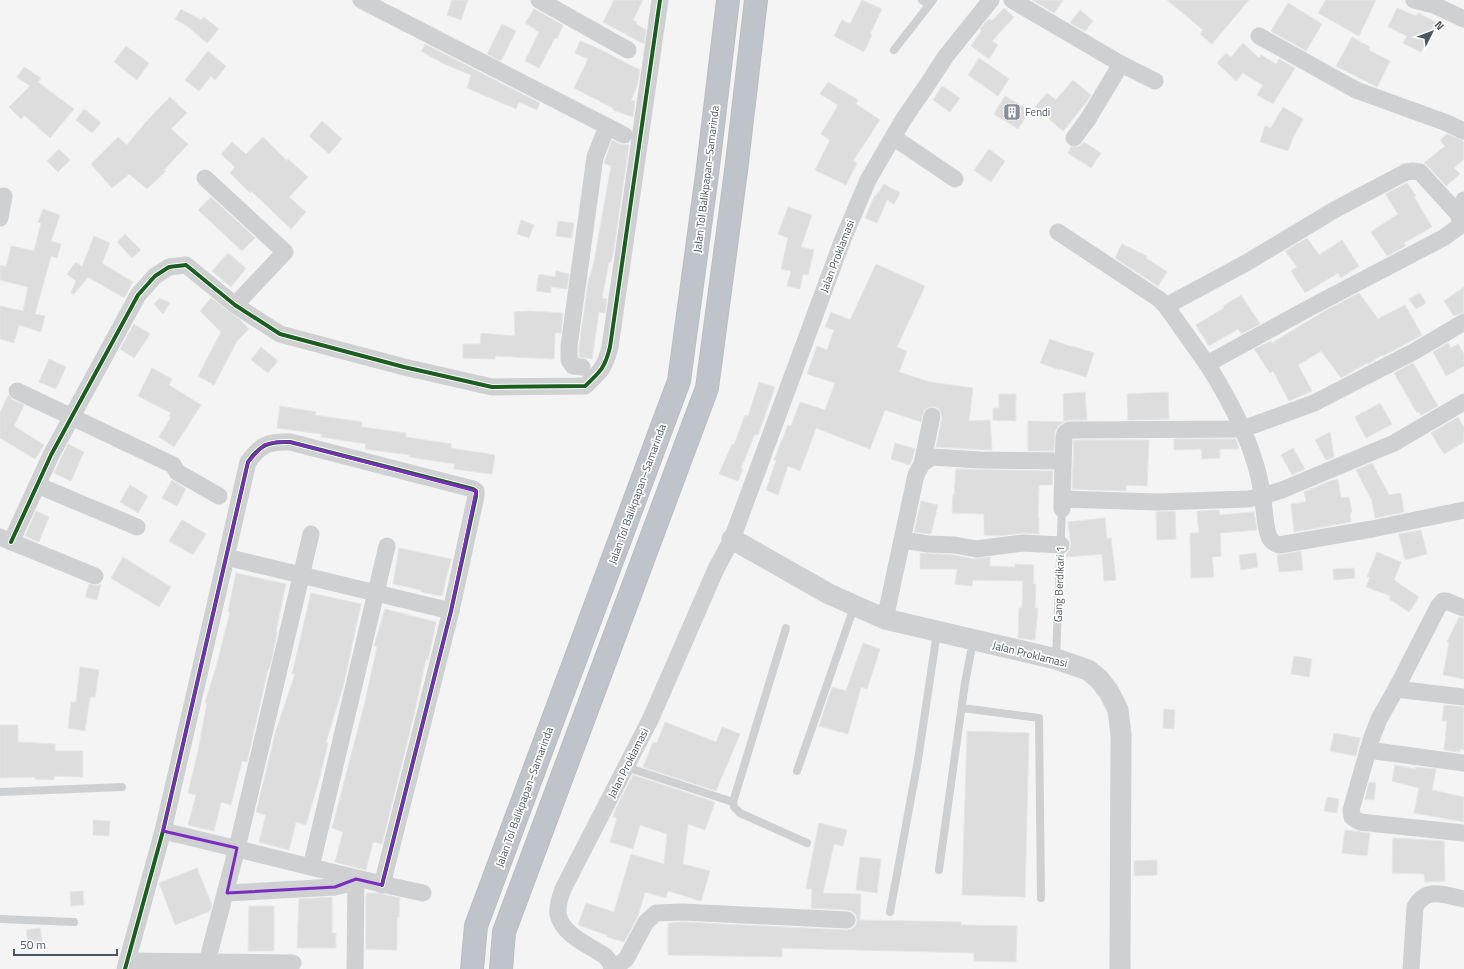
<svg xmlns="http://www.w3.org/2000/svg" width="1464" height="969" font-family="'Titillium Web',sans-serif">
  <style>
    .building { fill: #ddddde; stroke: #e5e6e7 }
    .lines { fill: none; stroke-linecap: round; stroke-linejoin: round }
    .motorway-casing { stroke: #b9bec3; stroke-width: 24 }
    .service { stroke: #ced0d2; stroke-width: 8 }
    .minor { stroke: #ced0d2; stroke-width: 17 }
    .tertiary { stroke: #ced0d2; stroke-width: 21 }
    .motorway { stroke: #bec4c9; stroke-width: 22 }
    .cycleway-casing { stroke: #fff; stroke-width: 6 }
    .cycleway { stroke: #1b5e20; stroke-width: 4 }
    .marked { fill: none; stroke: #7b2cbf; stroke-width: 3; stroke-linejoin: round }
    .labels { text-anchor: middle; dominant-baseline: central; stroke-width: 3.5; stroke-linejoin: round; paint-order: stroke }
    .poi-label { font-size: 11px; fill: #4a5661; stroke: #fff; text-anchor: start }
    .street-label { font-size: 11px; fill: #4a5661; stroke: #fff }
  </style>
  <rect width="100%" height="100%" fill="#f4f4f4"/>
  <g class="building">
    <polygon points="452,0 468,0 461,20 447,15"/>
    <polygon points="614,0 643,0 633,20 637,22 636,24 646,30 644,44 603,22"/>
    <polygon points="862,0 882,9 870,34 872,35 864,52 834,36 842,20 850,24"/>
    <polygon points="1032,0 1063,0 1054,13"/>
    <polygon points="1167,0 1249,0 1212,44 1200,34 1203,30"/>
    <polygon points="1326,0 1376,0 1359,36 1318,13"/>
    <polygon points="1288,3 1322,24 1306,51 1271,31"/>
    <polygon points="1004,8 1014,17 992,41 998,45 989,59 971,46 982,30 980,29 989,19 992,21"/>
    <polygon points="1397,8 1416,16 1418,13 1436,22 1421,52 1403,43 1407,36 1388,27"/>
    <polygon points="181,9 201,20 204,17 219,29 207,43 187,26 175,19"/>
    <polygon points="534,9 563,25 557,39 555,38 539,68 525,61 539,32 525,23"/>
    <polygon points="1080,10 1093,21 1085,31 1070,23"/>
    <polygon points="502,24 516,31 501,61 487,54"/>
    <polygon points="1352,37 1370,47 1369,50 1390,61 1377,87 1336,66"/>
    <polygon points="580,41 595,47 640,70 637,86 631,100 635,101 633,117 613,110 613,108 574,88 588,59 575,53"/>
    <polygon points="1243,43 1259,58 1261,55 1276,64 1279,59 1295,68 1273,104 1257,95 1263,85 1243,73 1236,81 1217,63 1226,53 1231,57"/>
    <polygon points="425,44 540,103 537,110 519,102 516,109 467,88 471,75 442,63 421,51"/>
    <polygon points="126,46 149,63 137,80 114,62"/>
    <polygon points="208,51 226,66 215,80 211,76 199,91 185,80"/>
    <polygon points="979,58 1009,79 998,96 968,75"/>
    <polygon points="24,67 41,78 38,82 74,109 50,138 24,115 21,119 9,107 30,86 17,77"/>
    <polygon points="1073,80 1091,95 1085,104 1063,131 1035,107 1047,93 1056,100"/>
    <polygon points="828,82 858,100 856,104 880,120 853,161 857,163 846,185 815,170 830,140 821,134 838,105 820,94"/>
    <polygon points="942,86 960,98 950,112 933,100"/>
    <polygon points="1005,96 1030,111 1018,129 994,114"/>
    <polygon points="170,97 187,113 171,129 188,144 164,170 166,171 147,189 129,174 112,188 91,164 118,137 127,145 145,123"/>
    <polygon points="1283,107 1303,119 1293,138 1288,151 1260,142 1265,126 1271,128"/>
    <polygon points="84,109 101,123 92,133 76,120"/>
    <polygon points="322,121 342,139 329,154 309,136"/>
    <polygon points="1447,134 1462,140 1464,143 1464,159 1454,168 1460,174 1446,186 1427,165 1424,163 1445,146 1440,140"/>
    <polygon points="263,137 287,161 288,159 308,177 289,197 306,212 291,229 251,191 250,193 230,173 235,167 221,154 232,142 246,154"/>
    <polygon points="612,140 620,144 629,145 614,248 611,263 609,262 602,298 607,299 605,313 599,312 592,359 579,357 579,347 589,277 590,277 594,261 611,166 604,163 605,160"/>
    <polygon points="1084,142 1101,153 1091,168 1068,153 1071,147 1078,147"/>
    <polygon points="59,149 70,160 58,172 47,161"/>
    <polygon points="989,149 1005,161 991,182 974,170"/>
    <polygon points="1407,183 1416,196 1414,197 1432,227 1404,243 1406,246 1387,256 1371,232 1398,214 1385,194"/>
    <polygon points="884,184 900,193 894,204 887,200 877,223 865,218 875,195 876,196"/>
    <polygon points="211,197 255,238 242,251 198,210"/>
    <polygon points="788,207 812,215 801,247 814,250 808,275 803,274 800,289 787,286 791,271 781,269 788,238 778,234"/>
    <polygon points="43,209 60,215 51,241 61,244 57,258 51,256 35,314 45,316 41,332 19,325 14,343 0,339 0,306 23,311 28,287 0,280 0,265 6,267 11,246 34,251 41,223 38,222"/>
    <polygon points="521,220 534,225 529,238 517,234"/>
    <polygon points="558,221 574,223 572,238 556,236"/>
    <polygon points="125,234 141,250 132,258 117,242"/>
    <polygon points="94,236 110,243 102,263 133,282 124,298 88,277 74,294 71,293 76,281 67,274 76,262 82,267"/>
    <polygon points="1307,238 1319,255 1342,240 1359,266 1341,278 1338,273 1305,293 1291,271 1297,267 1285,251"/>
    <polygon points="1122,244 1147,256 1146,258 1167,272 1158,286 1115,258"/>
    <polygon points="228,253 246,268 231,287 212,271"/>
    <polygon points="876,264 925,286 897,347 907,351 899,372 930,382 973,388 969,421 990,420 992,450 936,447 942,418 941,413 939,409 934,406 929,407 924,410 921,422 885,410 870,449 816,428 800,471 788,466 778,495 766,490 776,461 774,460 788,425 791,426 800,402 825,410 835,383 807,374 817,346 827,350 834,330 825,327 831,312 850,320"/>
    <polygon points="556,271 569,274 567,289 551,287 551,293 536,291 539,274 555,277"/>
    <polygon points="1464,287 1464,312 1454,316 1444,301"/>
    <polygon points="1359,293 1378,319 1405,305 1422,335 1383,356 1382,355 1368,364 1367,363 1341,378 1321,351 1298,365 1312,391 1289,401 1273,371 1270,373 1254,349 1271,341 1272,343 1323,312"/>
    <polygon points="1420,293 1426,303 1416,309 1409,299"/>
    <polygon points="1241,295 1260,324 1241,334 1238,329 1209,346 1196,325 1224,308 1223,306"/>
    <polygon points="160,298 170,303 163,314 154,304"/>
    <polygon points="211,298 240,320 249,329 237,341 214,385 198,376 221,332 200,311"/>
    <polygon points="530,311 563,313 561,333 555,333 554,359 495,356 495,359 463,358 463,344 480,344 481,333 515,336 514,312"/>
    <polygon points="134,324 150,334 134,358 120,349"/>
    <polygon points="1050,339 1072,347 1072,346 1094,353 1086,377 1060,369 1060,370 1040,363"/>
    <polygon points="1448,343 1451,348 1458,344 1464,354 1464,366 1446,376 1433,352"/>
    <polygon points="261,347 278,361 268,373 251,360"/>
    <polygon points="49,359 66,367 56,389 39,382"/>
    <polygon points="1413,363 1438,406 1421,415 1419,412 1417,413 1394,373"/>
    <polygon points="152,368 172,379 169,385 201,405 174,447 159,437 171,417 169,416 171,413 138,396"/>
    <polygon points="759,382 775,387 758,435 755,434 741,468 743,469 738,481 719,474 732,444 734,445 745,415 748,416"/>
    <polygon points="1085,392 1087,420 1069,420 1064,421 1063,394"/>
    <polygon points="1168,392 1169,419 1128,420 1127,394"/>
    <polygon points="999,394 1016,394 1016,421 993,420 993,408 999,408"/>
    <polygon points="8,395 13,400 24,405 14,426 44,445 35,459 0,438 0,413"/>
    <polygon points="1380,403 1392,424 1366,438 1355,417"/>
    <polygon points="280,406 316,412 315,415 362,422 362,427 406,433 406,437 451,444 451,448 495,455 492,474 454,469 455,464 409,457 410,455 365,449 366,444 321,437 322,434 277,428"/>
    <polygon points="1458,417 1464,427 1464,442 1444,454 1431,433"/>
    <polygon points="1028,421 1064,422 1059,425 1055,431 1054,451 1028,451"/>
    <polygon points="1330,432 1334,457 1326,460 1315,440"/>
    <polygon points="1174,439 1236,439 1239,449 1220,449 1220,458 1202,459 1201,449 1174,450"/>
    <polygon points="1074,440 1149,440 1147,486 1126,485 1126,491 1072,489"/>
    <polygon points="895,443 915,449 910,465 891,459"/>
    <polygon points="68,444 84,452 71,481 54,473"/>
    <polygon points="1293,448 1305,469 1292,475 1281,455"/>
    <polygon points="1372,463 1389,495 1401,493 1404,512 1375,518 1372,501 1356,470"/>
    <polygon points="956,469 1053,471 1052,485 1039,485 1038,517 1039,517 1039,534 1023,533 999,536 984,535 984,514 952,513 953,495 954,495"/>
    <polygon points="1338,479 1341,498 1349,497 1352,512 1350,513 1351,522 1294,532 1291,504 1306,502 1304,492 1330,481"/>
    <polygon points="172,480 186,489 177,506 162,498"/>
    <polygon points="130,485 148,496 138,513 120,502"/>
    <polygon points="921,501 938,505 931,534 914,532"/>
    <polygon points="1219,510 1220,515 1254,512 1257,530 1220,533 1221,556 1212,557 1214,577 1191,578 1190,533 1199,533 1197,511"/>
    <polygon points="36,511 49,517 39,542 25,536"/>
    <polygon points="1175,511 1176,539 1157,540 1156,512"/>
    <polygon points="1105,518 1107,539 1111,538 1116,580 1104,581 1102,554 1066,557 1066,554 1069,551 1071,546 1068,522"/>
    <polygon points="182,520 206,534 193,555 169,541"/>
    <polygon points="1421,530 1427,554 1405,560 1399,534"/>
    <polygon points="399,548 451,559 442,596 421,592 421,590 393,584"/>
    <polygon points="1301,551 1303,570 1279,572 1277,555"/>
    <polygon points="1377,552 1401,562 1394,580 1419,597 1409,612 1389,599 1391,596 1366,587 1370,577 1367,577"/>
    <polygon points="920,553 954,555 974,559 990,557 990,566 1015,567 1015,564 1034,565 1033,584 1036,584 1035,608 1038,608 1035,640 1018,638 1019,608 1022,608 1023,581 973,580 972,586 955,584 957,569 920,569"/>
    <polygon points="1256,553 1258,567 1241,570 1239,555"/>
    <polygon points="123,557 171,587 159,607 111,578"/>
    <polygon points="1354,568 1355,578 1334,580 1333,569"/>
    <polygon points="236,573 286,584 276,631 277,632 273,654 269,669 268,669 247,762 242,761 231,805 221,802 214,831 188,825 196,795 188,793 198,751 207,703 205,703 216,667 230,612 228,612"/>
    <polygon points="89,584 96,586 101,584 97,600 85,597"/>
    <polygon points="311,593 361,604 343,687 326,742 328,743 319,780 306,825 296,822 289,850 259,842 266,815 256,812 276,730 295,674 292,674"/>
    <polygon points="385,609 436,622 428,660 426,659 413,719 382,844 373,842 366,870 335,862 343,832 332,828 365,702 377,647 374,646"/>
    <polygon points="1459,617 1464,618 1464,679 1443,675 1449,643 1447,642"/>
    <polygon points="863,643 880,649 867,689 861,687 848,734 819,726 832,687 846,691"/>
    <polygon points="1294,656 1312,659 1309,677 1291,674"/>
    <polygon points="80,667 99,670 95,697 90,697 85,731 68,728 71,702 76,702"/>
    <polygon points="1444,705 1464,707 1464,750 1460,749 1460,752 1444,750 1447,721 1442,721"/>
    <polygon points="1164,709 1175,710 1174,729 1163,728"/>
    <polygon points="665,722 716,742 722,727 740,734 716,791 643,767 653,742 657,743"/>
    <polygon points="0,725 18,725 18,742 55,744 55,751 83,751 83,777 54,776 54,780 35,779 35,777 0,778"/>
    <polygon points="967,731 1029,733 1025,897 962,895"/>
    <polygon points="1334,733 1360,738 1356,756 1330,751"/>
    <polygon points="1395,765 1415,769 1416,767 1436,769 1432,790 1464,797 1464,822 1414,813 1419,788 1392,781"/>
    <polygon points="633,775 715,802 705,830 688,824 683,864 710,871 701,901 668,891 666,898 645,892 638,916 624,942 607,937 607,935 578,925 586,903 614,912 631,854 664,864 667,834 640,825 633,849 610,842 617,818 613,817 617,806"/>
    <polygon points="1369,782 1376,783 1374,800 1365,799"/>
    <polygon points="1327,797 1339,799 1337,813 1324,811"/>
    <polygon points="93,820 110,821 109,836 93,835"/>
    <polygon points="819,823 847,830 843,846 834,844 823,893 861,894 860,920 961,922 961,925 1017,926 1016,962 974,961 974,953 782,948 782,957 668,955 668,923 683,922 847,930 852,929 856,925 857,920 856,915 852,911 847,910 811,908 812,889 806,888"/>
    <polygon points="1345,830 1370,833 1367,856 1342,853"/>
    <polygon points="1393,838 1444,841 1445,881 1425,882 1424,874 1392,873"/>
    <polygon points="860,857 881,859 877,893 856,890"/>
    <polygon points="1157,860 1157,875 1134,876 1134,861"/>
    <polygon points="197,868 212,905 210,911 175,925 159,883"/>
    <polygon points="83,891 84,905 71,906 70,892"/>
    <polygon points="366,893 377,893 400,898 399,917 397,917 397,950 366,949"/>
    <polygon points="332,897 332,933 336,933 336,948 297,948 299,899"/>
    <polygon points="249,906 274,906 274,951 248,951"/>
    <polygon points="40,928 43,946 29,948 26,930"/>
  </g>
  <g class="lines">
    <defs>
      <g id="motorway">
        <polyline points="472,969 476,926 679,381 708,167 728,0"/>
        <polyline points="501,969 504,932 707,388 736,171 756,0"/>
      </g>
    </defs>
    <use href="#motorway" class="motorway-casing"/>
    <g class="service">
      <polyline points="922,0 929,5"/>
      <polyline points="894,50 933,0"/>
      <polyline points="786,628 733,802 734,807 740,813 807,843"/>
      <polyline points="1056,658 1062,509"/>
      <polyline points="962,708 1039,718 1041,898"/>
      <polyline points="626,767 733,802"/>
      <polyline points="797,771 854,607"/>
      <polyline points="0,792 122,787"/>
      <polyline points="939,870 965,683 973,641"/>
      <polyline points="890,912 918,760 937,632"/>
      <polyline points="0,919 74,922"/>
    </g>
    <g class="minor">
      <polyline points="361,0 624,135"/>
      <polyline points="539,0 628,50"/>
      <polyline points="1012,0 1121,64 1088,119 1074,138"/>
      <polyline points="1414,0 1434,5 1464,19"/>
      <polyline points="1259,36 1356,90 1447,123 1464,131"/>
      <polyline points="1121,64 1155,81"/>
      <polyline points="893,137 955,179"/>
      <polyline points="205,178 285,252 235,305"/>
      <path d="M1464,200L1459,210L1460,226L1443,238L1311,307L1207,364C1232,403 1255,447 1262,493C1264,503 1265,533 1271,540C1273,543 1276,544 1279,545L1372,529L1464,510"/>
      <polyline points="0,218 4,196"/>
      <polyline points="1058,232 1159,299 1166,306 1207,364"/>
      <polyline points="1166,306 1246,263 1336,209 1406,172 1413,171 1420,172 1460,216"/>
      <polyline points="582,367 573,366 569,360 569,346 595,157 607,127"/>
      <polyline points="17,391 173,465 177,472 219,496"/>
      <polyline points="922,464 932,416"/>
      <polyline points="37,485 137,527"/>
      <polyline points="1062,499 1064,437 1065,433 1069,430 1243,429 1314,403 1415,351 1464,322"/>
      <polyline points="1062,509 1062,499 1158,502 1248,499 1262,496 1282,490 1394,443 1464,402"/>
      <polyline points="0,537 95,576"/>
      <polyline points="902,540 928,544 955,545 976,549 1023,543 1061,545"/>
      <path d="M11,542L51,455L138,295L155,276L169,267L186,265L235,305L280,334L404,367L492,387L585,386C600,372 605,368 610,347L660,0"/>
      <polyline points="226,557 451,611"/>
      <polyline points="1464,608 1446,601 1443,601 1438,607 1396,689 1379,719 1371,740 1351,810 1352,817 1360,822 1464,833"/>
      <polyline points="885,619 916,475 922,464 932,457 980,460 1063,461"/>
      <polyline points="1396,689 1464,697"/>
      <polyline points="1368,750 1464,763"/>
      <path d="M163,831C250,851 336,875 423,893"/>
      <polyline points="311,867 387,546"/>
      <polyline points="227,893 335,887 348,884 356,879 355,969"/>
      <polyline points="127,961 293,963"/>
      <path d="M125,969L163,831L248,462C260,445 269,441 290,442L473,489L476,491V496L451,611L382,885"/>
      <polyline points="206,969 207,962 237,848 311,534"/>
      <path d="M612,969L610,962L605,956C589,945 562,935 558,914C557,906 560,897 563,889L651,718L716,569L732,539L843,239L868,180L903,120L929,82L946,56L991,0"/>
      <polyline points="613,969 626,959 646,922 656,913 683,912 847,920"/>
      <path d="M1411,969L1415,907C1427,886 1445,895 1464,899"/>
    </g>
    <polyline class="tertiary" points="732,539 829,594 885,619 1056,659 1088,670 1099,679 1109,692 1118,710 1121,735 1120,969"/>
    <use href="#motorway" class="motorway"/>
    <defs>
      <g id="cycleway">
        <path d="M11,542L51,455L138,295L155,276L169,267L186,265L235,305L280,334L404,367L492,387L585,386C600,372 605,368 610,347L660,0"/>
        <path d="M125,969L163,831L248,462C260,445 269,441 290,442L473,489L476,491V496L451,611L382,885"/>
      </g>
    </defs>
    <use href="#cycleway" class="cycleway-casing"/>
    <use href="#cycleway" class="cycleway"/>
  </g>
  <path class="marked" d="M276,442H290L476,491L451,611L382,885L356,879L335,887L227,893L237,848L163,831L248,462L264,445Z"/>
  <defs>
    <symbol id="building-square" viewBox="-11 -11 22 22"><rect x="-9" y="-9" width="18" height="18" rx="4" fill="#868d94" stroke="#fff"/><path d="M-4-6H4V6H1V3H-1V6H-4ZM-2.5-4.3h1.7v1.8h-1.7ZM.8-4.3h1.7v1.8H.8ZM-2.5-1h1.7V.8h-1.7ZM.8-1h1.7V.8H.8Z" fill="#fff"/></symbol>
  </defs>
  <g fill-rule="evenodd">
    <use href="#building-square" x="1002" y="102" width="20" height="20"/>
  </g>
  <g class="labels">
    <g class="poi-label">
      <text x="1025" y="112">Fendi</text>
    </g>
    <g class="street-label">
      <text transform="translate(706 179) rotate(-83)">Jalan Tol Balikpapan–Samarinda</text>
      <text transform="translate(837 256) rotate(-69)">Jalan Proklamasi</text>
      <text transform="translate(637 494) rotate(-70)">Jalan Tol Balikpapan–Samarinda</text>
      <text transform="translate(1059 584) rotate(-88)">Gang Berdikari 1</text>
      <text transform="translate(1030 654) rotate(14)">Jalan Proklamasi</text>
      <text transform="translate(628 763) rotate(-63)">Jalan Proklamasi</text>
      <text transform="translate(524 797) rotate(-70)">Jalan Tol Balikpapan–Samarinda</text>
    </g>
  </g>
  <g transform="translate(1432 32) rotate(48)" stroke="#ffffff" stroke-width="3" paint-order="stroke">
  <path d="M0-3L7 15L0 10L-7 15Z" fill="#4a5661"/>
  <text y="-6" font-size="11" font-weight="bold" text-anchor="middle" fill="#4a5661">N</text>
  </g>
  <path d="M14 949v6h103v-6" fill="none" stroke="#4a5661" stroke-width="2"/>
  <text x="20" y="949" font-size="12" fill="#4a5661" stroke="#ffffff" stroke-width="3" paint-order="stroke">50 m</text>
</svg>
